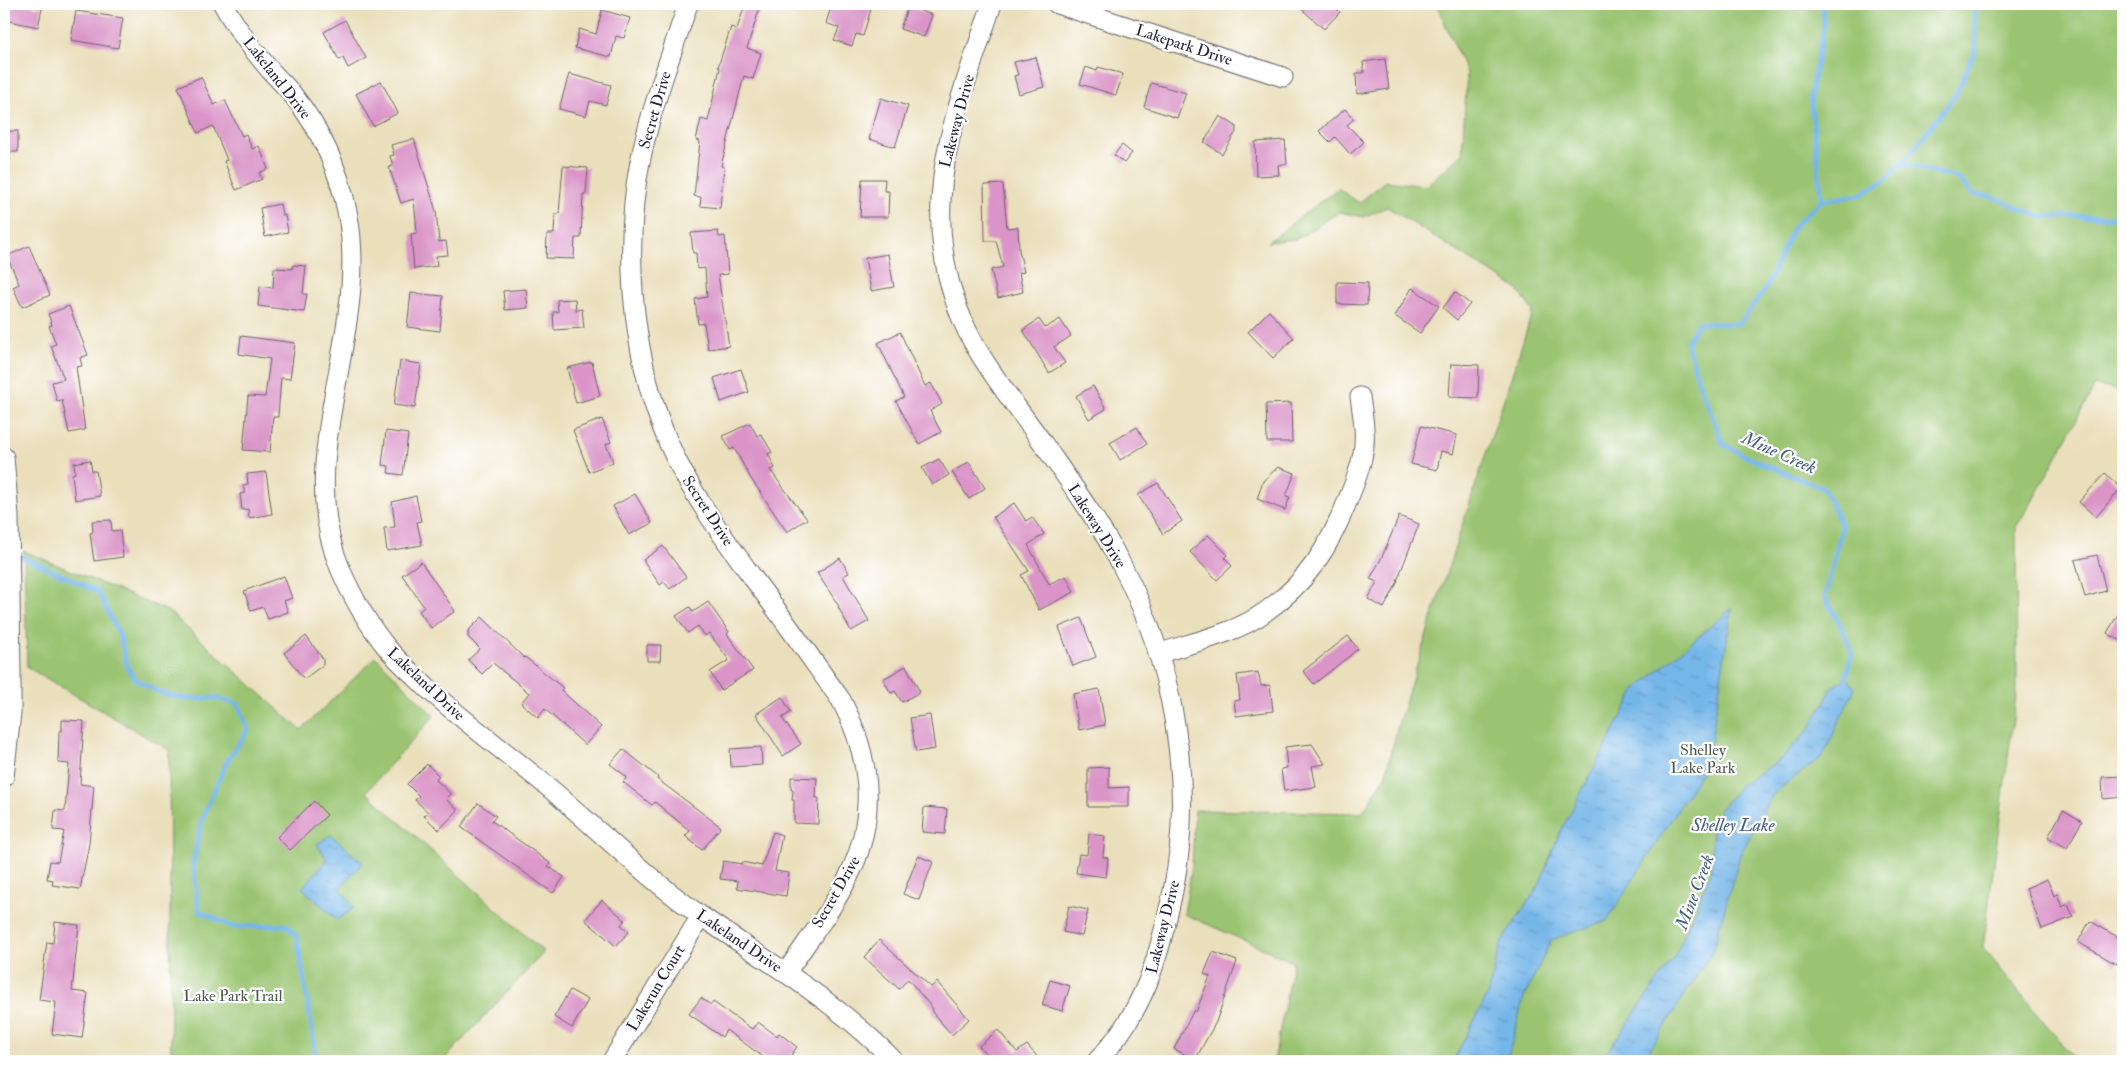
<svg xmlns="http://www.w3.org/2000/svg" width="2127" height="1065" font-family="'IM FELL Double Pica',serif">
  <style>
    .park { fill: #9ac471; stroke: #5e7356 }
    .water { fill: url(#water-ripples); stroke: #4c6c92 }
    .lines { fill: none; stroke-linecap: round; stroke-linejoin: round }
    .stream { stroke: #75b6e9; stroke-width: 5 }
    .building { fill: #da94c8 }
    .minor-casing { stroke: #686468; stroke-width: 21 }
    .minor { stroke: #fff; stroke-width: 19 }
    .labels { text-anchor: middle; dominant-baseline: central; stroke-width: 4.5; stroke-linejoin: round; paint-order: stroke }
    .street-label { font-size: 16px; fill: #22223b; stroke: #fff }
    .park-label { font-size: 16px; fill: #4c5b4e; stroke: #fff }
    .water-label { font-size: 18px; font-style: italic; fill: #435d81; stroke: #fff }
  </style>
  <defs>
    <pattern id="water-ripples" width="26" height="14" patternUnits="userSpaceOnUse" patternTransform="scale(1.25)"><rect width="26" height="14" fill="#75b6e9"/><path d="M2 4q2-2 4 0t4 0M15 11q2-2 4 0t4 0" fill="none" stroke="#6094be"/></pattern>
  </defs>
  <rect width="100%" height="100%" fill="#fff"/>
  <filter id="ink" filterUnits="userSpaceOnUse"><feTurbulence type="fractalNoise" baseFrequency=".02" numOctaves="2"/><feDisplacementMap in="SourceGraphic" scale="10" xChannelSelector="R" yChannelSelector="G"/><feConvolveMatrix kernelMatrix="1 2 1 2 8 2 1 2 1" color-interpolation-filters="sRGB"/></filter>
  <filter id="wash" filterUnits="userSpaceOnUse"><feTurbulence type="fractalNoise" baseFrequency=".0096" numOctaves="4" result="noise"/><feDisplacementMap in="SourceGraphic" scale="20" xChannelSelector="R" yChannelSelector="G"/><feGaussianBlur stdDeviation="1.12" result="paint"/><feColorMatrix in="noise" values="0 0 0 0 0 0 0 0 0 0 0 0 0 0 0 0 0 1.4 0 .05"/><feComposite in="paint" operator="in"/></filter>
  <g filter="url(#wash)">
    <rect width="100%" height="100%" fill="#eadfbb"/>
    <g class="park">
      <polygon points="1436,4 2123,4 2123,391 2095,386 2032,502 2016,527 2017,689 1983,948 2073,1057 2069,1061 1274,1061 1293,962 1184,914 1192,866 1195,810 1362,813 1385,777 1398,725 1436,605 1533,311 1516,288 1387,207 1363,217 1339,212 1297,239 1268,242 1338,188 1359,203 1385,181 1426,186 1462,154 1467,73"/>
      <polygon points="24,551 168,611 301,730 376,657 434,716 366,792 544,952 443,1061 171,1061 169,750 27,667"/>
    </g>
    <g class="water">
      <polygon points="1732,608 1708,762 1607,921 1551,940 1523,1000 1507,1061 1453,1061 1488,994 1501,943 1539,885 1559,834 1636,689"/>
      <polygon points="1847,677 1855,688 1823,756 1773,794 1740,855 1713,950 1643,1061 1601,1061 1675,956 1711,872 1713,818 1740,786 1782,758 1810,728 1832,688"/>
      <polygon points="331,835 363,863 340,888 354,908 337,920 302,888 327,860 317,844"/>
    </g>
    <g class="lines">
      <g class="stream">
        <polyline points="1902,164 1958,178 1973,194 1993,197 2038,216 2123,217"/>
        <polyline points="1822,200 1810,95 1824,26 1822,4"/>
        <polyline points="21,556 98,592 120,636 127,667 136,680 161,693 184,699 216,698 238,704 248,730 227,761 202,819 193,863 199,911 233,927 287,925 297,937 317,1061"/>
        <polyline points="1845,683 1852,652 1843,630 1825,597 1842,526 1824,489 1749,458 1723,444 1699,383 1687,342 1698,323 1739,324 1766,288 1794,226 1822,200 1860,195 1883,181 1902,164 1957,93 1976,48 1975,14 1970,4"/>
      </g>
    </g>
    <g id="blocks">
      <g class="building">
        <polygon points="6,4 23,4 42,8 38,27 4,20"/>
        <polygon points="745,4 761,4 747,48 761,53 753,79 744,76 721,166 724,167 720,208 700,206 701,197 694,196 700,141 696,140 701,119 708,121 720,68 718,67 731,27 737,29"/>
        <polygon points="832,4 854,4 871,9 863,36 856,34 852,46 834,40 839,28 826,23"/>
        <polygon points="1296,4 1331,4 1340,12 1324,29"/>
        <polygon points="908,6 932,15 924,37 900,29"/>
        <polygon points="602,10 630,18 624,38 616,36 611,57 575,48 579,29 596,34"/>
        <polygon points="76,11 123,18 118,48 71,40"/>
        <polygon points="345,20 366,58 348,68 343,58 339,60 324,32"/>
        <polygon points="1036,57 1044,87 1019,94 1014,76 1018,75 1014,62"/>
        <polygon points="1385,59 1389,89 1357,94 1356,73 1364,73 1363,62"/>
        <polygon points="1086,67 1097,71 1098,67 1123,74 1116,95 1080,84"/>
        <polygon points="569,74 611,85 606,105 590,101 586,116 559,109"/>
        <polygon points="201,77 214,105 225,100 242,136 246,134 252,149 259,146 268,169 259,173 262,179 236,190 224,161 227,160 213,126 198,133 178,87"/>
        <polygon points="381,81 398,113 373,126 356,94"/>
        <polygon points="1151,83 1186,93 1177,118 1144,107"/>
        <polygon points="881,98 908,106 895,147 869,139"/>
        <polygon points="1345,109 1354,119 1347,125 1364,142 1350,154 1335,137 1330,142 1319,131"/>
        <polygon points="1220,116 1236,126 1236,132 1222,154 1204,142"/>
        <rect x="4" y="131" width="14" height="21"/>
        <polygon points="414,139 436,211 439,242 446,241 448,255 436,256 437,266 414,269 411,234 417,233 414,199 401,203 389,167 393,166 390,156 394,155 391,145"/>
        <polygon points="1285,140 1287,164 1278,165 1279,175 1256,176 1255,142"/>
        <polygon points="1122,145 1132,153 1124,163 1114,155"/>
        <polygon points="563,166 588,168 586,194 583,194 581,238 575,238 574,259 546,258 547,234 554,234 555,214 559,214"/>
        <polygon points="862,179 885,179 884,191 889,191 888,217 860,217"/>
        <polygon points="1003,184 1007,228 1018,227 1019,250 1024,272 1019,273 1023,292 998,298 991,270 1003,267 996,241 985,241 984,185"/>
        <polygon points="280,204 282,215 285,215 288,232 265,237 260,208"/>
        <polygon points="718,231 719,237 725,236 728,274 718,275 729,346 708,349 704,323 698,324 695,299 707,297 705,268 697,269 696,253 693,253 691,233"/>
        <polygon points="29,246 50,295 22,307 13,287 19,284 7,256"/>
        <polygon points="888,254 894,287 871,291 865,258"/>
        <polygon points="293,265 306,266 303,294 307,294 304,312 258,306 260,286 273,288 274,268 292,269"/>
        <polygon points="1337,282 1368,283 1367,305 1337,304"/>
        <polygon points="1412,288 1439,306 1420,333 1395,316"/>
        <polygon points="526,289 528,308 505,310 503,291"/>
        <polygon points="1455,292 1470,304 1457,320 1443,308"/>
        <polygon points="411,293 443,296 440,331 407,327"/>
        <polygon points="575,299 576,310 582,309 584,328 554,330 553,312 558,312 557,300"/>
        <polygon points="69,306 88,355 80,358 82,366 76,367 85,430 69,433 62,400 57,401 52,382 64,379 51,346 56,344 49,326 52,325 48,314"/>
        <polygon points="1269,311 1294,338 1273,358 1248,332"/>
        <polygon points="1039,319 1045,328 1060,319 1071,336 1054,347 1065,363 1049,373 1023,330"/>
        <polygon points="900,332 925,386 931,383 942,404 930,411 941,432 919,444 896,401 904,397 878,343"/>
        <polygon points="241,336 295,343 290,379 281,378 278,417 273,417 270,452 243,450 248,396 265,397 270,359 239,354"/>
        <polygon points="400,361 421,364 415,408 394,405"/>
        <polygon points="592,362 600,396 576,403 567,368"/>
        <polygon points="1451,364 1479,365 1478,398 1449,397"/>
        <polygon points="741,369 749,392 721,402 714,378"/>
        <polygon points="1093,386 1106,409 1089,419 1076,396"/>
        <polygon points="1291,403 1292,442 1267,442 1266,404"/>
        <polygon points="602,419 611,442 606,444 613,462 589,472 573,430"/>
        <polygon points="750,423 757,436 761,434 772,452 768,454 775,468 770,470 807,519 787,532 750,477 734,448 730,450 723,436"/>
        <polygon points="1421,426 1457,435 1453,454 1441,451 1437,470 1411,464"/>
        <polygon points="1137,427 1147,444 1120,460 1110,443"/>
        <polygon points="386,431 408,434 403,475 388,473 389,466 382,465"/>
        <polygon points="939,459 949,475 932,485 922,468"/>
        <polygon points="90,460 92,471 96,471 100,496 75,500 72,474 75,473 74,463"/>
        <polygon points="969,462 985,488 969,499 952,472"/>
        <polygon points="1278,467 1295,473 1286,496 1290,497 1285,510 1257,499 1263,481"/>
        <polygon points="266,472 272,514 249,518 248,509 242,510 240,494 245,493 243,485 248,484 247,474"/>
        <polygon points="2105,473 2121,488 2096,517 2079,502"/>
        <polygon points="1158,483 1182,521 1163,534 1138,495"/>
        <polygon points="635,494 652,523 629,535 613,506"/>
        <polygon points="416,496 421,521 417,522 422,545 387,551 384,528 395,527 392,502"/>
        <polygon points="1014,503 1026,521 1032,517 1044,534 1028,545 1049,584 1066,576 1074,592 1039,610 1021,575 1029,571 993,517"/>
        <polygon points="1399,516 1419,524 1397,581 1398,581 1384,608 1368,599 1377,582 1370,579 1382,557"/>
        <polygon points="111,520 112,531 120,530 123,557 94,561 90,533 93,532 92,521"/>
        <polygon points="1208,535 1228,555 1225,558 1232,566 1217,580 1190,552"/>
        <polygon points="663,546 686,577 670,589 664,582 660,585 643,560"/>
        <polygon points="2097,555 2106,591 2085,597 2075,560"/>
        <polygon points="840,558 849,573 843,576 869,621 851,631 838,607 839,606 817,573"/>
        <polygon points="421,562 455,611 431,628 419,611 424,607 402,575"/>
        <polygon points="284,576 292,598 284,601 288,612 268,619 263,607 251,611 244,591"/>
        <polygon points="708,602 729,632 727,634 753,670 721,690 710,672 729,660 709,633 705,636 698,626 688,633 676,616 690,607 693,612"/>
        <polygon points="2123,606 2123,642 2107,633"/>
        <polygon points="482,617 524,658 525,657 563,688 561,690 601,727 585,745 545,709 538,718 521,703 529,693 493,663 482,674 468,660 480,649 468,637 468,631"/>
        <polygon points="1081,618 1096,657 1073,666 1059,627"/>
        <polygon points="306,636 323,659 323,665 304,679 284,653"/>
        <polygon points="1348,636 1358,649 1314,684 1303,671"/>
        <polygon points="647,645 661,645 660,661 647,661"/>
        <polygon points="906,666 920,692 902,702 895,691 891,693 883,679"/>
        <polygon points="1258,672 1261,686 1270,685 1273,711 1236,716 1234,701 1240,700 1237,675"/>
        <polygon points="1099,689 1105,725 1079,730 1073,694"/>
        <polygon points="782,697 791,712 782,718 801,744 783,756 756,714"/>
        <polygon points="930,715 935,749 916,752 910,718"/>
        <polygon points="62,720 84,721 80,784 94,786 89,844 80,889 52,885 53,880 47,879 50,861 58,862 64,831 53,830 55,810 65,811 69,764 58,763 59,731 62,731"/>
        <polygon points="1312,744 1325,764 1312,766 1316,787 1284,791 1281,769 1287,768 1285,747"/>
        <polygon points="761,747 762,765 731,767 730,749"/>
        <polygon points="623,749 658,777 657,779 721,827 702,850 685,836 690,831 655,802 652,805 623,782 627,777 610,764"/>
        <polygon points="427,764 439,776 436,780 451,794 446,799 458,810 439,830 424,816 428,812 415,800 419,796 407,784"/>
        <polygon points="1109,767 1109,788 1129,787 1129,807 1088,807 1088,768"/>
        <polygon points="2123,776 2123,797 2103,799 2102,777"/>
        <polygon points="791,777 817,778 816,798 819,798 818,824 794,823 794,800 792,800 793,790 791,790"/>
        <polygon points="314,801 327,815 290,850 277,837"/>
        <polygon points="478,803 496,816 492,821 550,863 548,866 564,877 553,893 461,827"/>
        <polygon points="924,807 947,809 945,834 922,832"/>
        <polygon points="2063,810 2082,821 2067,848 2048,837"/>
        <polygon points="773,832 782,835 775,871 789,873 786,896 737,888 738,881 720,879 723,861 742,864 742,862 762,866"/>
        <polygon points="1089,834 1105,836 1103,857 1108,858 1106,877 1076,873 1079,854 1087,855"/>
        <polygon points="918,856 933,862 919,900 903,894"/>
        <polygon points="2047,879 2054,896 2057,894 2062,907 2068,904 2073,917 2042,929 2026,888"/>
        <polygon points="602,900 625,920 621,925 629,932 616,946 585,920"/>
        <polygon points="1069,906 1088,910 1082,936 1063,932"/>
        <polygon points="2090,921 2123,940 2123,951 2116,964 2078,942"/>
        <polygon points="55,922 79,925 72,991 88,993 82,1038 52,1034 56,1002 39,1000 47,942 53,943"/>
        <polygon points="879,940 931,987 937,982 969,1019 952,1035 932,1012 933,1009 908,979 899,989 864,957"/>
        <polygon points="1213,952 1237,961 1216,1022 1195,1060 1174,1049 1194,1010 1196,1012 1210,976 1204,974"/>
        <polygon points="1050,980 1070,986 1062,1011 1042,1005"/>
        <polygon points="570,990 588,1000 572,1028 554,1017"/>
        <polygon points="701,998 711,1005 713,1002 752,1029 758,1022 777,1036 779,1033 797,1047 787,1061 769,1061 726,1030 722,1037 689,1014"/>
        <polygon points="998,1030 1017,1052 1027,1045 1041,1061 992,1061 979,1046"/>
      </g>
    </g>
  </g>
  <g filter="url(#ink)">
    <use href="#blocks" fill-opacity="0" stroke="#686468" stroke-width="1"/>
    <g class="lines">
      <defs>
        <g id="minor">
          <path d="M223,4C236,28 253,50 270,70C278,79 286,86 293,95C320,129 339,170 347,211C372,330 292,454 340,568C351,595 369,626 388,649C400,663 414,675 427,688C467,724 511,756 553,791C603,834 650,881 704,918C769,963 839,1003 894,1061"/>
          <path d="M688,4C667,68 640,135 634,203C626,287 638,380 675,457C697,502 727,542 756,582C785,621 813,661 841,700C870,754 877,813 852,869C837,904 807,941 786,973"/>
          <path d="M992,4C966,84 931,164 943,249C947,280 958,315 973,342C992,377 1019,409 1042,442C1069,481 1098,520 1120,562C1173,660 1195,781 1173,891C1159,957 1145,1011 1097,1061"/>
          <polyline points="1057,4 1283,77"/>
          <polyline points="4,457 9,516 11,675 11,713 4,777"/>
          <path d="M1158,654C1193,642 1235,634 1265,612C1308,582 1330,546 1349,497C1354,485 1359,471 1362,458C1367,438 1363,417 1360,397"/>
          <polyline points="612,1061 701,916"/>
        </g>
      </defs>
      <use href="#minor" class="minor-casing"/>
      <use href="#minor" class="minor"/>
    </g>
  </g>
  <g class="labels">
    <g class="street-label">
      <text transform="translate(1184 45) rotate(18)">Lakepark Drive</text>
      <text transform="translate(277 78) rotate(52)">Lakeland Drive</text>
      <text transform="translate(655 110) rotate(-74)">Secret Drive</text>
      <text transform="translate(957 121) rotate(-75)">Lakeway Drive</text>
      <text transform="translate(708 511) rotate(57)">Secret Drive</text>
      <text transform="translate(1097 526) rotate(58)">Lakeway Drive</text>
      <text transform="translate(426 684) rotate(43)">Lakeland Drive</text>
      <text transform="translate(836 892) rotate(-60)">Secret Drive</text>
      <text transform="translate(1163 927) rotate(-76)">Lakeway Drive</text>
      <text transform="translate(739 941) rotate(34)">Lakeland Drive</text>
      <text transform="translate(656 988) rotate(-59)">Lakerun Court</text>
    </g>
    <g class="park-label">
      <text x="1703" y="750">Shelley<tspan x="1703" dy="18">Lake Park</tspan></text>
      <text x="233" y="996">Lake Park Trail</text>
    </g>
    <g class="water-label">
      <text transform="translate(1779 453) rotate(24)">Mine Creek</text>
      <text x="1733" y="825">Shelley Lake</text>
      <text transform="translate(1695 892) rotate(-69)">Mine Creek</text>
    </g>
  </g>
  <rect width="2127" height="1065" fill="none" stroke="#fff" stroke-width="20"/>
</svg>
